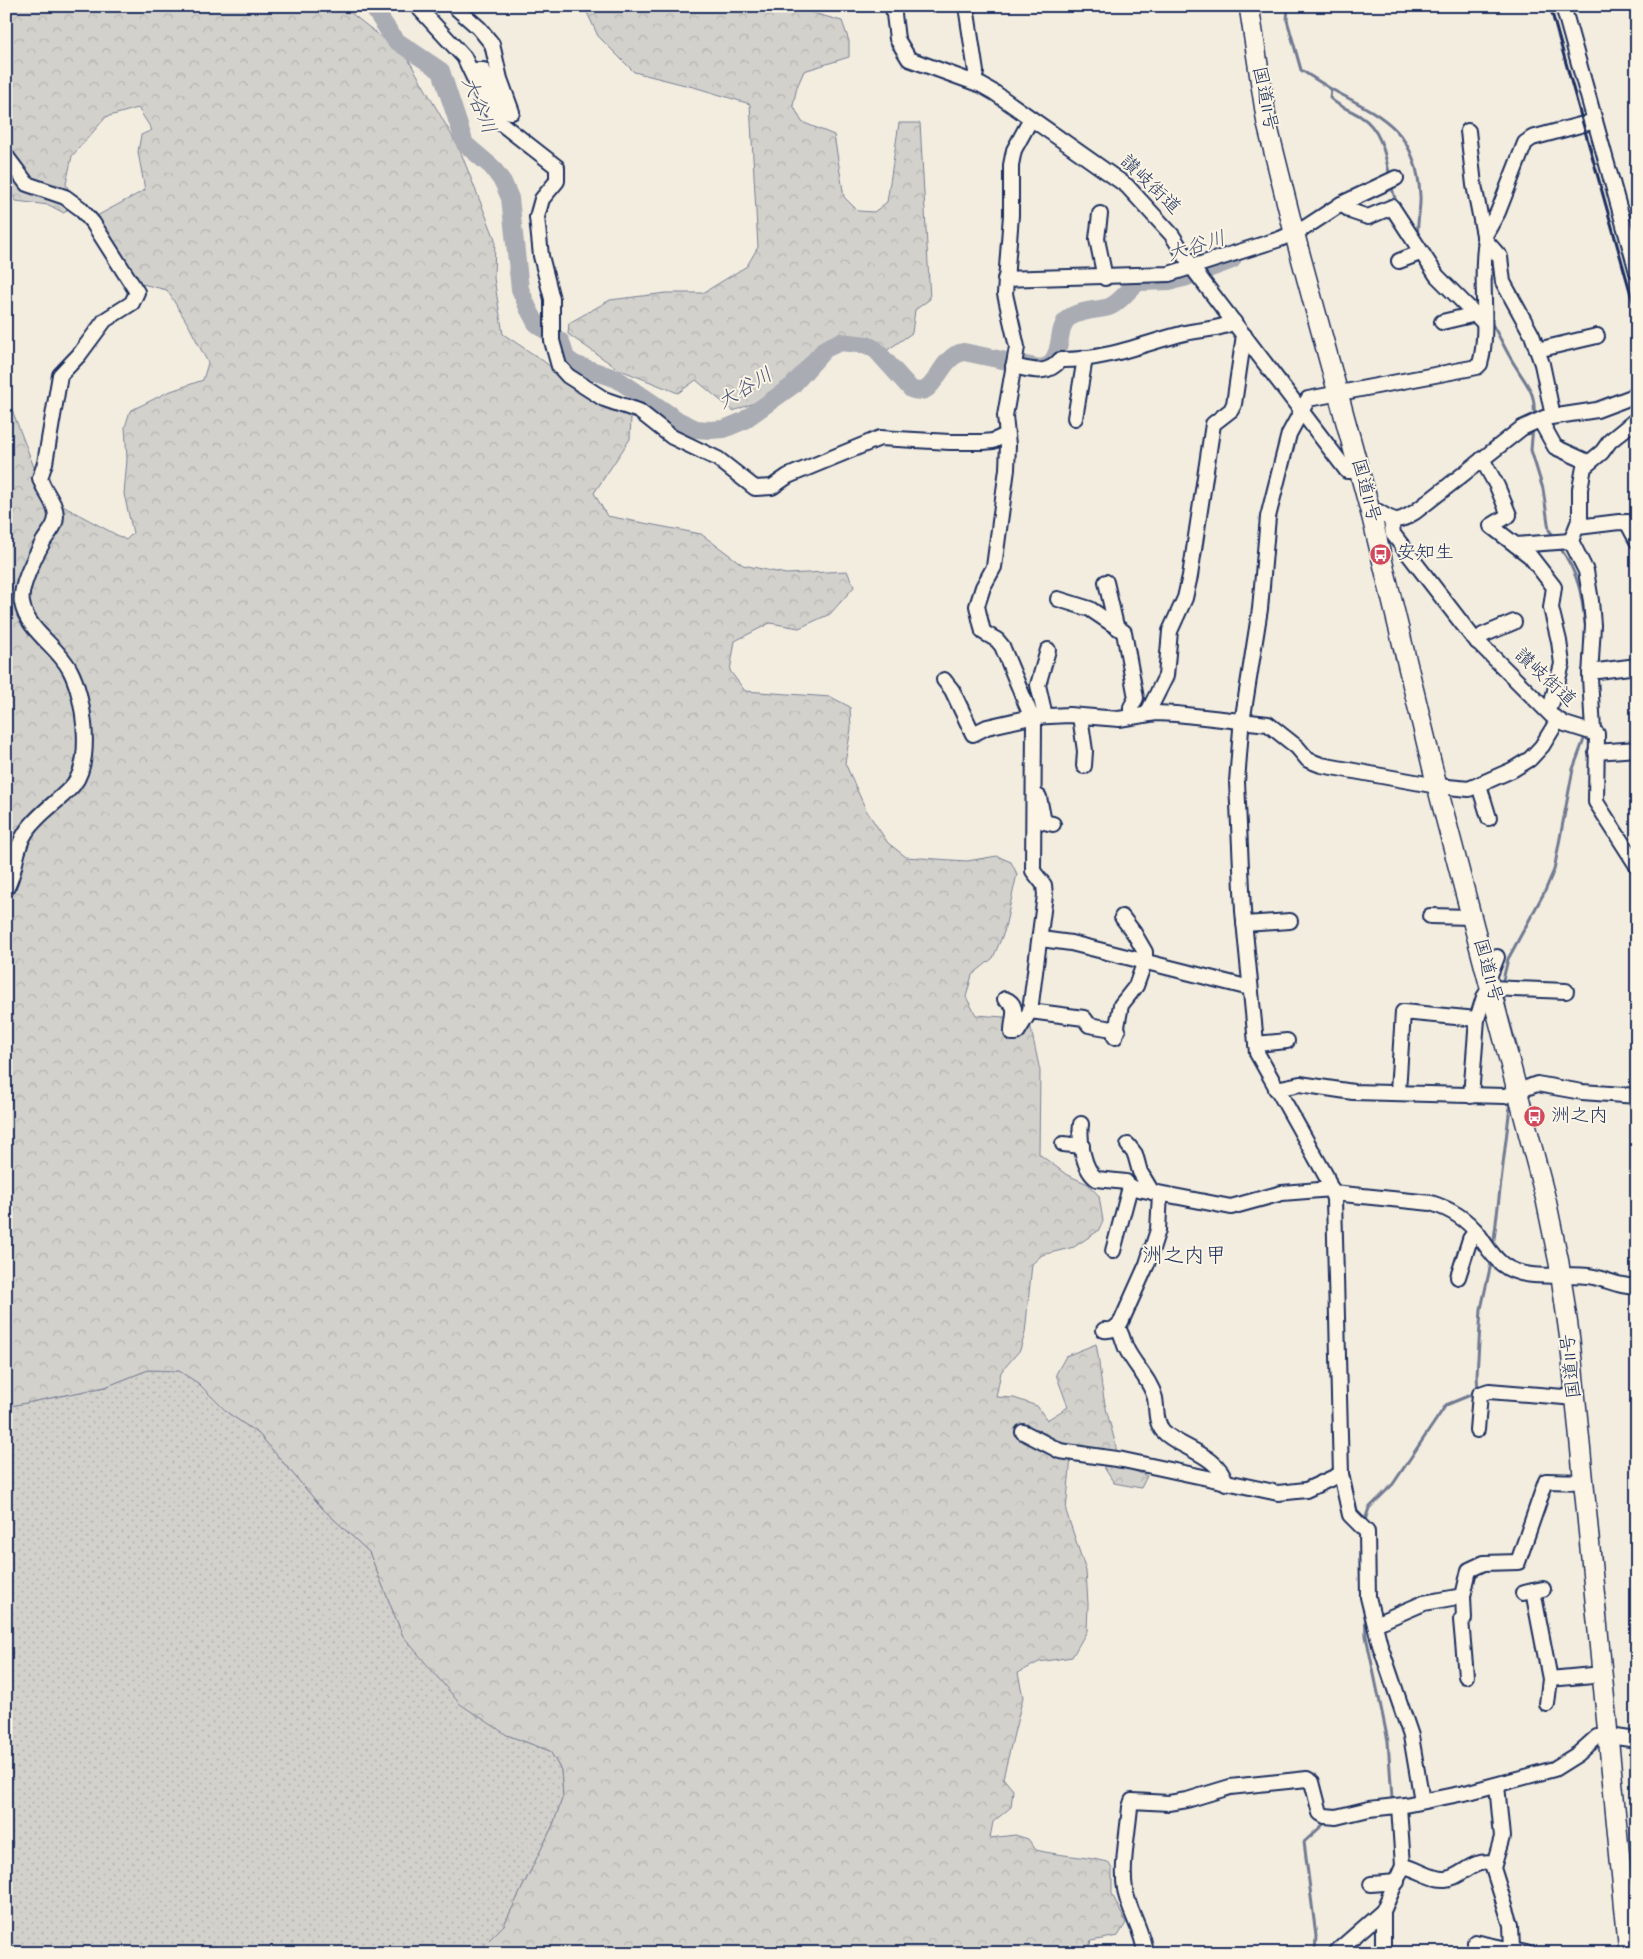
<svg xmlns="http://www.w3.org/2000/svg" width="1643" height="1959" font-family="Dekko,'Klee One',sans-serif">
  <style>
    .grass { fill: url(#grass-dots); stroke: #778095 }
    .forest { fill: url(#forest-crowns); stroke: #778095 }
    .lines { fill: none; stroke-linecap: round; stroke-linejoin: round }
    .stream { stroke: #707a91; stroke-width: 3 }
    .river { stroke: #a9acb3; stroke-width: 18 }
    .minor-casing { stroke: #1b2f5e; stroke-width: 18 }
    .highway-casing { stroke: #1b2f5e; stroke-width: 22 }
    .minor { stroke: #fcf5e5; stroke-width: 14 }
    .highway { stroke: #fcf5e5; stroke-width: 19 }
    .rail { stroke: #1b2f5e; stroke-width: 3 }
    .labels { text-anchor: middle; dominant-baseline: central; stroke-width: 4; stroke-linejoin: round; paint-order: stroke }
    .street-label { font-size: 19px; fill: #1b2f5e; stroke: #fcf5e5 }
    .poi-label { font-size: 19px; fill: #1b2f5e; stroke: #fcf5e5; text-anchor: start }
    .water-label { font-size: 20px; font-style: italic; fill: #465478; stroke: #fcf5e5 }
    .quarter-label { font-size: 21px; fill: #1b2f5e; stroke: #fcf5e5 }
  </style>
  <defs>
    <pattern id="grass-dots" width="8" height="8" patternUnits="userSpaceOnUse" patternTransform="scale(1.25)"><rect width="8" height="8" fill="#d3d1cc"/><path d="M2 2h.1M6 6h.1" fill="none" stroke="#b5b4b2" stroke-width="1.8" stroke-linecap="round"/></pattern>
    <pattern id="forest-crowns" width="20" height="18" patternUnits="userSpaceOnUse" patternTransform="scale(1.25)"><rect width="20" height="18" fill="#d3d1cc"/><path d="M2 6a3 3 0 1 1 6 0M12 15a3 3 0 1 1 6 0" fill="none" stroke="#b5b4b2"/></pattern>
  </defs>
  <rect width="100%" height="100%" fill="#f3ede0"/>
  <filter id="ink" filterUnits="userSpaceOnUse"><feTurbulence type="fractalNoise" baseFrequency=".02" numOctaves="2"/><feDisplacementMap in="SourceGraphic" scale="10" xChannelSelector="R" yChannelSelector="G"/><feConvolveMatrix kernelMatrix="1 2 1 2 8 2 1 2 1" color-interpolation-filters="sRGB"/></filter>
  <g filter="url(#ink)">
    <polygon class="grass" points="148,1370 179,1371 198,1383 228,1413 259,1434 323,1509 369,1552 403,1636 507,1735 550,1751 561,1770 563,1796 553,1825 504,1925 476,1953 6,1953 6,1407 105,1387"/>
    <g class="forest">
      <path d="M6,6H342L407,57L459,148L495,239L494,278L503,334L542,360L591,399L631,416L630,439L594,493L607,516L701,534L743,565L786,574L847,571L854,587L830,614L799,628L770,623L735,641L730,671L745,691L831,697L850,707L851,729L845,763L866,810L888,843L906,857L967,861L997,856L1011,862L1017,874L1004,932L993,958L972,975L966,997L976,1015L1004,1017L1019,1013L1030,1024L1040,1071L1039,1154L1067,1175L1088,1184L1099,1196L1103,1221L1098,1231L1074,1247L1042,1255L1032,1264L1025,1333L1020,1350L1001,1372L996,1397L1014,1398L1037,1406L1047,1420L1068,1407L1056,1374L1066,1356L1096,1344C1100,1362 1100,1381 1104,1399C1108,1421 1117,1441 1118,1464L1147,1476L1141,1488L1114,1483L1093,1450L1072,1446L1066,1511L1086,1571L1088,1604L1087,1631L1072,1657L1039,1662L1018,1673L1023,1697L1003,1778L1013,1790L1011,1807L993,1822L990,1838L1015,1835L1028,1839L1036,1850C1060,1856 1084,1856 1108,1862L1112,1869V1894L1126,1923L1118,1936L1091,1941L1087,1953H476L504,1925L553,1825L563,1796L561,1770L550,1751L507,1735L460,1704L403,1636L369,1552L323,1509L259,1434L228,1413L198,1383L179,1371L148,1370L105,1387L6,1407V394L42,488L59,504L126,540L133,533L124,494L127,459L125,427L130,411L168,392L203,380L208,363L189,326L167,290L138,283L93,218L145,190L138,152L141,135L152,130L138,108L106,117L72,156L66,184L74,203L64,213L49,205L16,201L6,183Z"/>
      <path d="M584,6H722L726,9L792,7L842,21L849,41V57L804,71L797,87L793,105L802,122L834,135L844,197L858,211L874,212L887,202L899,123H920L930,299L915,310L912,333L886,351C820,314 828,354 786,386C770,398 751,404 733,411L696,380L678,393L618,369L568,334L569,323L610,300L666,293H703L747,266L758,247L750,104L697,88L634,72L598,36Z"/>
    </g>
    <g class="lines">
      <g class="stream">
        <path d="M1288,6L1287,20L1301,70L1331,89L1330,98C1339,107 1349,109 1360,116C1381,129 1385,153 1390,177"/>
        <path d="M1331,89C1382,116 1417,130 1420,196C1421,210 1416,224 1418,238"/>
        <polyline points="1391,185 1397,205"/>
        <path d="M1490,321C1500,336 1506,352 1516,367C1528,387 1536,392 1534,418"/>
        <polyline points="1533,426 1531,450 1543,489 1549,530 1555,538"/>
        <path d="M1559,546C1580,576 1582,595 1586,631"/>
        <polyline points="1584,685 1586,711"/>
        <polyline points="1502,984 1508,959 1545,891 1554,870 1573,769 1586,734"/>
        <polyline points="1503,993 1506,1011"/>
        <polyline points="1508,1017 1518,1052 1517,1057"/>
        <polyline points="1493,1248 1511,1098"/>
        <polyline points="1364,1523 1369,1508 1393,1484 1446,1405 1478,1392 1477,1375 1481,1309 1492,1259"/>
        <polyline points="1365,1612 1366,1636 1388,1741 1392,1798 1389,1802"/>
        <polyline points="1347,1821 1360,1818"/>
        <polyline points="1315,1953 1316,1936 1304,1842 1326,1822"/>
      </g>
      <path class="river" d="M372,6L395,40L441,71L465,144L492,167L503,182L510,198L520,289L528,308L536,323L561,342L566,358L574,364L617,379L679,421L696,429L710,430L724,429L743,421L792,386L825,349L840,342L867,345L875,349L911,389C937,401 937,356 964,352L1040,368L1050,365C1063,348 1057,335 1065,322C1073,310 1096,311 1109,307C1121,302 1128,289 1139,282L1171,281L1184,278L1232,260"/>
      <defs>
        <g id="minor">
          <polyline points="417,6 464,57 483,97 498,121 557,167 557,181 542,199 537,217 541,256 552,299 552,341 559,366 568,376 604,399 639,411 672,437 718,459 755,488 772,487 788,476 880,438 950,442 983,442 993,441 1006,435"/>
          <polyline points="454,6 479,28 492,44 500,79 512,112 502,111 483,70 471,70"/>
          <polyline points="893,6 897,39 909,59 981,85 995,93 1127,186 1172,235 1194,270 1347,471 1359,471"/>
          <polyline points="966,6 976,72 974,82"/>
          <polyline points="1563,6 1637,272"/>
          <polyline points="1468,131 1474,185 1485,240 1500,257 1503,282 1532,335 1542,364 1553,416"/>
          <path d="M6,156L27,184L65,197L80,208L93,223L137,292L132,303L105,320L79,355L60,375L45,463L40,478C43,491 56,502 56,516C56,527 48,533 43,542C35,556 19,588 22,603C27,631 58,646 70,670C84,696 93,759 74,784C60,801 38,813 26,832C14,849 17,871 6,889"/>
          <polyline points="1341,204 1353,212 1368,217 1392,207 1437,276 1483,322"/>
          <polyline points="1100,214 1097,239 1105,278"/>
          <polyline points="1484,237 1498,212 1525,143 1532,138 1595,121"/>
          <polyline points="1399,261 1420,253"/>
          <polyline points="1005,279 1169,274 1280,239 1306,227 1341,204 1396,178"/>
          <polyline points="1442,322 1476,314"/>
          <polyline points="1537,350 1597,336"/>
          <path d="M1013,366C1032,370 1047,376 1060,360C1103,361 1145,343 1185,333C1203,329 1218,330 1234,322"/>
          <polyline points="1075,418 1085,358"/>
          <polyline points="1540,420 1555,447 1588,462"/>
          <polyline points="1482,459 1497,486 1509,515 1491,526 1530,556 1554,587 1551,608 1559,641 1562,664 1552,702 1547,710"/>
          <path d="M1371,514L1379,512C1396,523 1398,522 1415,512L1522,428L1544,418L1597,410L1637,395"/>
          <polyline points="1391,520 1393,534 1471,635 1552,716 1565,724 1597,734 1596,802 1637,866"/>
          <polyline points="1627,522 1637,541"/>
          <polyline points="1578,527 1619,522 1637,523"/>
          <polyline points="1516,545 1571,541"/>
          <polyline points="1106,582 1116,626"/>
          <polyline points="1058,599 1090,609 1124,632 1136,698 1131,707 1131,717"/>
          <polyline points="1477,642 1483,635 1514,622"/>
          <polyline points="1590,672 1637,666"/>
          <polyline points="944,680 952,690 973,734 987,727 1031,717 1069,715 1119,719 1156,713 1176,714 1268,724 1297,747 1308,760 1321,765 1437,786 1469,789 1512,770 1530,759 1542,746 1558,720"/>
          <polyline points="1147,714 1166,676 1170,631 1185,598 1190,576 1213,424 1231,410 1234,404 1244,335"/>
          <polyline points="1045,716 1038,685 1048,650"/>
          <polyline points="1080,716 1085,751 1084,766"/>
          <polyline points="1593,731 1590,677 1593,625 1591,601 1586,571 1571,541 1580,518 1580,489 1584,467 1602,452 1610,441 1637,419"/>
          <polyline points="1596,752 1637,749"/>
          <polyline points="1479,785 1489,818"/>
          <polyline points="1039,797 1044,822 1053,824"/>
          <polyline points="1430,916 1472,917"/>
          <polyline points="1244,924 1290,921"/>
          <polyline points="1041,939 1071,943 1250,988"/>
          <polyline points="1488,980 1497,957"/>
          <path d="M1005,999C1021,1005 1011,1020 1012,1033H1016L1018,1031L1030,1011L1084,1018L1089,1025L1118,1030"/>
          <polyline points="1030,1011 1045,895 1044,885 1033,871 1034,723 1002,646 997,640 983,632 977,606 983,587 994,567 1007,469 1008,445 1005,416 1017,347 1005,294 1011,215 1011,165 1014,150 1031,119"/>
          <polyline points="1115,1037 1121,1005 1136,986 1145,961 1145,952 1134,933 1122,917"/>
          <polyline points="1256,1044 1287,1041"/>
          <polyline points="1276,1089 1300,1084 1353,1092 1505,1096 1537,1084 1582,1092 1637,1096"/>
          <polyline points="1398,1092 1403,1012 1477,1019"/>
          <polyline points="1471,1096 1477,1019 1484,997 1490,988 1566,991"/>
          <path d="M1081,1124C1079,1140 1083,1170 1097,1179L1126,1182L1130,1187L1143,1190L1231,1207L1282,1193L1332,1189"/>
          <polyline points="1063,1144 1082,1146"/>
          <polyline points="1128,1145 1135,1154 1140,1172 1152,1192"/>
          <path d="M1333,1193L1431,1203C1450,1209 1466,1218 1478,1234C1486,1245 1491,1255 1502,1264C1524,1282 1562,1273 1588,1276C1605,1278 1620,1288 1637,1286"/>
          <polyline points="1113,1251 1130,1187"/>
          <polyline points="1458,1277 1470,1239 1476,1231"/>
          <path d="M1117,1327C1122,1333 1123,1341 1126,1348C1134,1365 1150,1379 1155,1398C1157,1409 1155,1422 1163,1431C1178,1448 1219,1454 1226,1483"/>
          <path d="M1104,1330C1112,1331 1116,1328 1121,1322L1147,1264L1158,1230L1160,1194"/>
          <polyline points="1477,1430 1480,1394 1489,1391 1576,1398"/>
          <polyline points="1023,1432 1060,1451 1123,1460 1278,1493 1306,1490 1341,1474"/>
          <polyline points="1533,1591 1550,1679 1547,1704"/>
          <polyline points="1523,1593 1543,1589"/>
          <polyline points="1463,1596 1464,1619 1461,1620 1466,1676"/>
          <polyline points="1375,1624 1424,1603 1463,1596 1469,1570 1484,1563 1518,1562 1546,1481 1584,1482"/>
          <polyline points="1550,1679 1603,1674"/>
          <polyline points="1497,1785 1502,1837 1493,1868 1511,1925 1512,1949"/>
          <path d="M1422,1801L1411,1736L1380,1645L1368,1597L1367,1532L1350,1515L1341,1474L1334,1199L1326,1176L1257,1053L1243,911L1237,782L1241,729L1260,609L1268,517L1289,434L1308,399L1477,367L1480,364C1490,329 1479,280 1486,241"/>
          <path d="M1403,1866C1417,1868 1431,1880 1445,1879C1462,1878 1471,1858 1494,1863"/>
          <polyline points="1371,1884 1397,1882"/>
          <path d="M1145,1953C1143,1930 1128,1911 1125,1889C1121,1867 1128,1831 1130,1807L1132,1801L1169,1803L1187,1800L1230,1787L1307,1779L1312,1782L1320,1813L1325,1816L1336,1817L1369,1809L1405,1805L1469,1792L1554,1769L1578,1754L1597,1737L1609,1736L1637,1740"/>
          <polyline points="1335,1953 1383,1911"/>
          <polyline points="1383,1953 1383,1911 1403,1866 1399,1806"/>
          <polyline points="1475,1953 1475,1942 1526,1953"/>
        </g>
        <polyline id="highway" points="1249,6 1267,124 1294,232 1371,514 1437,786 1546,1200 1559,1263 1570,1340 1629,1953"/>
      </defs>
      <use href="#minor" class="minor-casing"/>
      <use href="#highway" class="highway-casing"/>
      <use href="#minor" class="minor"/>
      <use href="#highway" class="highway"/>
      <polyline class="rail" points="1550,6 1637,316"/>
    </g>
  </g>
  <defs>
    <symbol id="bus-disc" viewBox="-11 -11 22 22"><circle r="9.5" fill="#d1495b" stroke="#fcf5e5"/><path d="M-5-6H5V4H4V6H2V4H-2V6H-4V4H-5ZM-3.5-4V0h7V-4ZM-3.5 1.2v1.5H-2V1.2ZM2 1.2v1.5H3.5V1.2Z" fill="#fff"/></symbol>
  </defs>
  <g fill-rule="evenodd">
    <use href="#bus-disc" x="1368" y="542" width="25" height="25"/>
    <use href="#bus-disc" x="1522" y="1104" width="25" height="25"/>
  </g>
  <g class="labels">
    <g class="street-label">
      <text transform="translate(1263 99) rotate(79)">国道11号</text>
      <text transform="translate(1149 186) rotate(44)">讃岐街道</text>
      <text transform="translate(1364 491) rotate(75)">国道11号</text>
      <text transform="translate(1544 679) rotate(43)">讃岐街道</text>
      <text transform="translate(1486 971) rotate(75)">国道11号</text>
      <text transform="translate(1573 1366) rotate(-96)">国道11号</text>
    </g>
    <g class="poi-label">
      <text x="1397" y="554">安知生</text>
      <text x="1551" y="1117">洲之内</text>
    </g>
    <g class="water-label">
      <text transform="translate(477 106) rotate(68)">大谷川</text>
      <text transform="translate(1197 248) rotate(-17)">大谷川</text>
      <text transform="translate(746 390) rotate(-31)">大谷川</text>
    </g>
    <g class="quarter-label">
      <text x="1184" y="1258">洲之内甲</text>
    </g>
  </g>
  <rect width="1643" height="1959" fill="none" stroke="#fcf5e5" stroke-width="25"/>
  <rect x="12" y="12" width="1618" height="1934" fill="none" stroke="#1b2f5e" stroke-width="2" filter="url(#ink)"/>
</svg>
